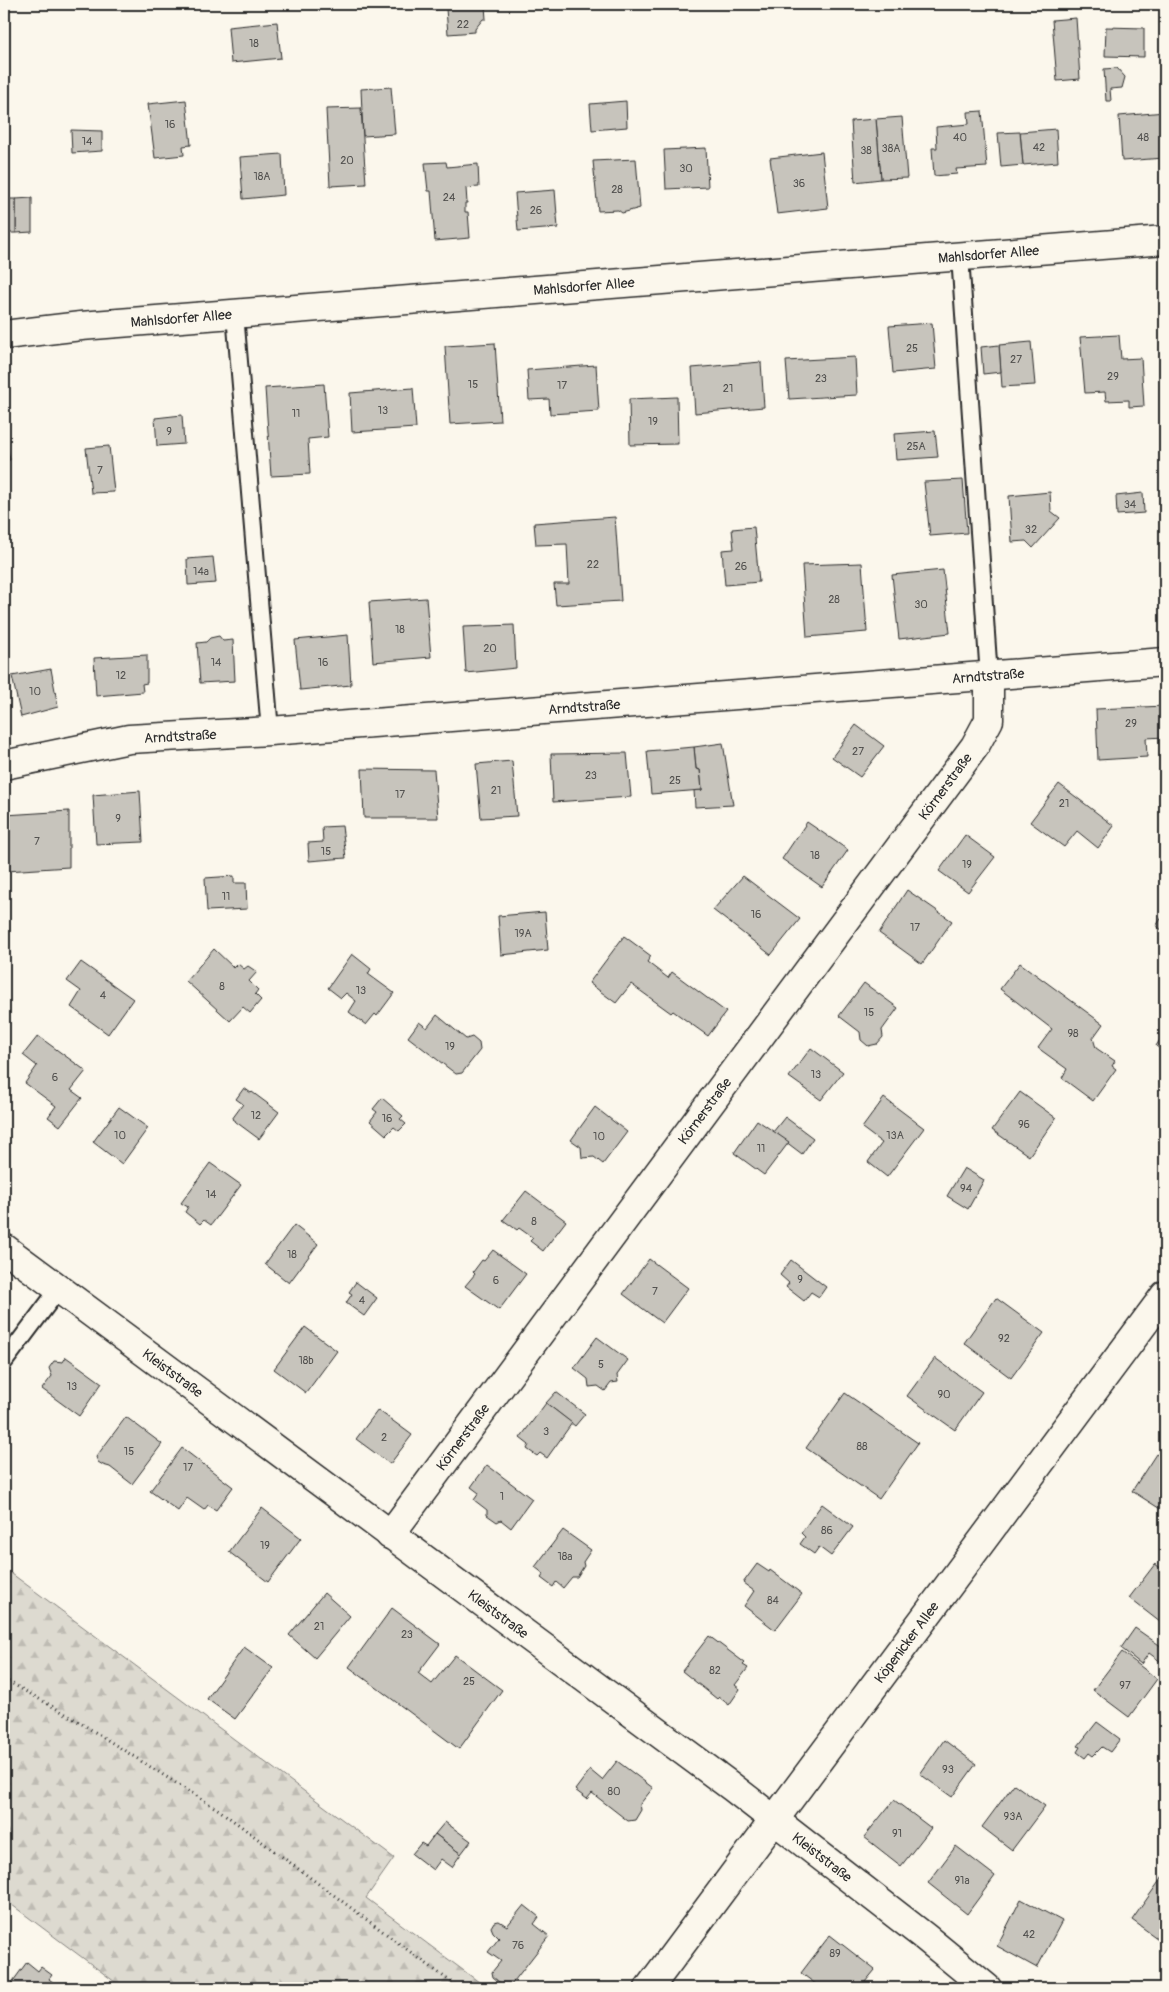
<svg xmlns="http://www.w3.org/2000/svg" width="1169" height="1992" font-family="Pangolin,sans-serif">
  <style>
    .forest { fill: url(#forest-firs); stroke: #84827e }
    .building { fill: #c7c4bc; stroke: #2b2b2b }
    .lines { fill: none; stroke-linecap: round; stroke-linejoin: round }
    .lane-casing { stroke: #2b2b2b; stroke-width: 20 }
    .street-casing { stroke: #2b2b2b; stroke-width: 31 }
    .secondary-casing { stroke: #2b2b2b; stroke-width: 31 }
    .path { stroke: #2b2b2b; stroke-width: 3; stroke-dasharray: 1 4; stroke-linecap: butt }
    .lane { stroke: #fbf7ec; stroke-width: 16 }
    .street { stroke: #fbf7ec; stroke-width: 28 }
    .secondary { stroke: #fbf7ec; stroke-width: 28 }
    .labels { text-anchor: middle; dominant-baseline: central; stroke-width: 5; stroke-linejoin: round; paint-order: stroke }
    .number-label { font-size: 11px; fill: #52514f }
    .street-label { font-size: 14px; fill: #2b2b2b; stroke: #fbf7ec }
  </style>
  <defs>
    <pattern id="forest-firs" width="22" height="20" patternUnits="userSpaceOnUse" patternTransform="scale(1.25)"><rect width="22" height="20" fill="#dddad0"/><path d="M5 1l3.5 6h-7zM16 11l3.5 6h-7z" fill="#bebbb3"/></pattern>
  </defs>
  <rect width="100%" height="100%" fill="#fbf7ec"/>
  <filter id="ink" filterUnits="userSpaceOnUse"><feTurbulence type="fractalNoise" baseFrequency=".02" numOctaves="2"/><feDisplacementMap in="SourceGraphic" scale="10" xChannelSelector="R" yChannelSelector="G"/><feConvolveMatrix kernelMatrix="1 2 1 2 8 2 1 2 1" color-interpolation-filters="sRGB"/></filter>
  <g filter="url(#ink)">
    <polygon class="forest" points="4,1568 394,1858 366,1898 487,1988 123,1988 4,1899"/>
    <g class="building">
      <polygon points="431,4 490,4 490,5 485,6 486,19 483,19 475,29 475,32 448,34 446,9 432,10"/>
      <polygon points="1076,18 1080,79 1057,81 1052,20"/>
      <polygon points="277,22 281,58 231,63 228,27"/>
      <polygon points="1106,27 1144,28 1144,57 1105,56"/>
      <polygon points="1117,68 1125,77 1122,88 1110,89 1111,101 1106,101 1104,69"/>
      <polygon points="391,87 395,134 363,136 361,89"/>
      <polygon points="186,100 191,145 183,146 184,155 155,158 148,104"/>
      <polygon points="626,101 627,127 592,130 590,104"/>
      <polygon points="361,108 366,184 330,186 326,109"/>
      <polygon points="982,111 987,167 956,169 957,174 934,176 932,148 937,148 936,127 969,124 968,112"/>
      <polygon points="1165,112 1165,158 1122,161 1119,116"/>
      <polygon points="902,117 907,178 881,179 876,119"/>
      <polygon points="876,119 881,179 855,182 851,121"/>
      <polygon points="1056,129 1058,162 1023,165 1020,132"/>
      <polygon points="71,130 102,131 102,151 72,153"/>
      <polygon points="1020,132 1023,165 1001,167 998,133"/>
      <polygon points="706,148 708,187 666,189 664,150"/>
      <polygon points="822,152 828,208 777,214 770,158"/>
      <polygon points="282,154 284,195 243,199 240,157"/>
      <polygon points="636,159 640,208 622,213 618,210 598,211 593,161"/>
      <polygon points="446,162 447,167 478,164 479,187 466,188 467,203 465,203 465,212 468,212 470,238 435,241 431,191 428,191 425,163"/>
      <polygon points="555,190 558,228 518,231 515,193"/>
      <polygon points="32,198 32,232 16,233 16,199"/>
      <rect x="4" y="199" width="12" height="34"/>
      <polygon points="932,323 936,369 893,373 889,326"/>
      <polygon points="1119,335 1121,359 1141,358 1144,406 1129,407 1129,400 1106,401 1105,392 1085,393 1080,337"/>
      <polygon points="1031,342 1035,385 1002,387 999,345"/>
      <polygon points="495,343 500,421 450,424 445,346"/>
      <polygon points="999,345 1001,372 983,374 981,347"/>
      <polygon points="855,357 857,395 789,399 786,361"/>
      <polygon points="761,362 764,407 695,413 692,368"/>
      <polygon points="596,365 599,411 550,414 549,399 529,400 527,370"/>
      <polygon points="324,384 328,437 308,439 310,474 271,476 265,388"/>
      <polygon points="413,388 416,428 352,432 350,393"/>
      <polygon points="677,397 678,444 630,445 629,399"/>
      <polygon points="182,415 184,444 157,446 155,418"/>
      <polygon points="4,428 10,460 4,461"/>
      <polygon points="935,431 938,457 896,460 894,434"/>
      <polygon points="109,446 114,492 91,493 86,448"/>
      <polygon points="963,480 967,533 930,536 924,482"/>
      <polygon points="1050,492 1051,511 1060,518 1033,548 1026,541 1012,542 1009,496"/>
      <polygon points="1143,493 1144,513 1117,515 1116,496"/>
      <polygon points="615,517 621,601 556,605 554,584 569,584 567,544 536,545 534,523"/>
      <polygon points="754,527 759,582 725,585 722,550 734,549 732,529"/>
      <polygon points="213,557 216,583 188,585 187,559"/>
      <polygon points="862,563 867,632 807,637 802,565"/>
      <polygon points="943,570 950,633 899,639 892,575"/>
      <polygon points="426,598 431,657 373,662 369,602"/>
      <polygon points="514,625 516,668 466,673 463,627"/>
      <polygon points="348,635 351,685 300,690 295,640"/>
      <polygon points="219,636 223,641 233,640 235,681 200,683 197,643 206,642 210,638"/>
      <polygon points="147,655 147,683 142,684 143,692 96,696 94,658"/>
      <polygon points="51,669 58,707 21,717 12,676"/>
      <polygon points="1165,706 1165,737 1146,738 1147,757 1098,760 1096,709"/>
      <polygon points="856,725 884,746 860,777 832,757"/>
      <polygon points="723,743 733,805 695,807 694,790 702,790 700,770 696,769 694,747"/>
      <polygon points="694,747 696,769 700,770 702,790 651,794 647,751"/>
      <polygon points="627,753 631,797 553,802 551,754"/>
      <polygon points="512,761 517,816 481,818 476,764"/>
      <polygon points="362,769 434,770 438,818 364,818"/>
      <polygon points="1059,784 1114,826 1098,848 1077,831 1064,847 1030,822"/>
      <polygon points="140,791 143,842 96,844 93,795"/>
      <polygon points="69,811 69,867 6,871 5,815"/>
      <polygon points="807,822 848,850 822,887 782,859"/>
      <polygon points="342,826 346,858 309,861 308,843 323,842 322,827"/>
      <polygon points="965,835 995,857 968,892 939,871"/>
      <polygon points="234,876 234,883 246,883 247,909 207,911 205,878"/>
      <polygon points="743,876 800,919 771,955 713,910"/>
      <polygon points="907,890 952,921 922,964 879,933"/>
      <polygon points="545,912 548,950 501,955 498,916"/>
      <polygon points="1165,913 1165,932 1156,926"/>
      <polygon points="624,936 651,956 647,962 668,978 672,972 726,1012 708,1036 673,1011 671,1013 631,984 616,1003 589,983"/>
      <polygon points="214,949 234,968 238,964 244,969 248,966 257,972 249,981 258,990 255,994 261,1000 250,1013 243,1007 230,1021 186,981"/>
      <polygon points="352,954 371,969 368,974 394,993 377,1016 375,1014 366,1025 349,1012 356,1001 346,993 341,998 328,988"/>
      <polygon points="81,962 133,999 108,1034 71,1007 81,991 67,981"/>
      <polygon points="1020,963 1103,1024 1093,1038 1096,1048 1115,1061 1112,1066 1116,1069 1093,1101 1062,1078 1067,1069 1038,1048 1052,1029 1000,989"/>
      <polygon points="864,983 898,1008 882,1030 883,1037 877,1044 868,1046 861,1040 860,1032 839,1016"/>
      <polygon points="437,1015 466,1039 472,1037 479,1043 480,1050 462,1073 456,1074 408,1037 419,1022 427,1028"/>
      <polygon points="1165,1032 1165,1052 1156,1046"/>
      <polygon points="38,1036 86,1071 71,1090 82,1098 60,1126 48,1117 56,1106 25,1083 37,1066 23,1055"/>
      <polygon points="811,1048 843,1072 821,1100 789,1077"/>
      <polygon points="244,1088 251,1093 252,1092 279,1112 259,1139 232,1119 243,1104 236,1099"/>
      <polygon points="1020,1092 1056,1118 1029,1156 992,1130"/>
      <polygon points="382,1098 403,1116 400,1119 406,1124 399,1131 394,1127 386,1135 370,1121 377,1112 373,1109"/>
      <polygon points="884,1098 924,1128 887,1177 868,1162 882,1143 862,1128"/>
      <polygon points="119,1107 148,1128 122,1164 93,1142"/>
      <polygon points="595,1107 627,1132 603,1164 594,1157 582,1158 581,1147 571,1140"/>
      <polygon points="785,1117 813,1138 802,1154 773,1132"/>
      <polygon points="757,1120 789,1142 764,1175 734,1153"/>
      <polygon points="210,1163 241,1185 211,1225 204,1220 200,1224 185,1212 188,1207 181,1203"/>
      <polygon points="964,1168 984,1180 968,1209 947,1196"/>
      <polygon points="526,1191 566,1221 543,1251 530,1241 533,1238 519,1228 517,1230 503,1220"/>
      <polygon points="294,1225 318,1244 289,1283 265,1264"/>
      <polygon points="493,1250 526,1274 499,1310 465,1286 475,1274 473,1272 482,1260 484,1261"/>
      <polygon points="649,1259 688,1288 662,1323 623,1294"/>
      <polygon points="791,1260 826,1287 819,1297 811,1292 804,1301 786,1287 789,1283 780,1275"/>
      <polygon points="356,1282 377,1298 364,1316 346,1303 352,1294 349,1292"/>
      <polygon points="996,1298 1044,1333 1011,1378 964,1343"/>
      <polygon points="305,1327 337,1351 306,1393 274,1369"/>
      <polygon points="597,1337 628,1360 617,1375 618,1382 611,1383 605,1391 598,1386 589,1387 588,1379 574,1368"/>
      <polygon points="66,1357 102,1383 79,1416 42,1389 52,1376 49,1368 54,1361 63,1362"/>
      <polygon points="935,1358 982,1392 955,1430 907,1396"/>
      <polygon points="556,1392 585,1414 575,1426 546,1403"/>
      <polygon points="845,1393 918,1443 879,1499 806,1448"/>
      <polygon points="546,1403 572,1423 547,1458 540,1453 537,1456 527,1449 529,1445 520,1438"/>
      <polygon points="378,1410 412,1435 390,1464 356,1439"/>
      <polygon points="126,1417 162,1444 132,1484 110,1467 103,1465 98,1462 96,1457"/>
      <polygon points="182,1448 233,1487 216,1510 208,1505 204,1510 187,1498 178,1511 150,1491"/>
      <polygon points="1156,1454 1165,1459 1165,1512 1132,1491"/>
      <polygon points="487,1465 532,1499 511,1528 501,1520 497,1522 487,1515 487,1510 474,1500 479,1493 471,1487"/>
      <polygon points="822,1504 853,1527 831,1556 819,1547 814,1554 800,1544 805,1537 801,1533"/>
      <polygon points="262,1508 301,1538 268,1582 229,1552"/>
      <polygon points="563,1530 591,1550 583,1562 584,1566 577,1577 572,1577 563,1588 556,1582 553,1587 541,1578 544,1574 535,1567"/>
      <polygon points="757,1564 769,1572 770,1570 802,1594 775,1630 744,1606 754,1591 743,1583"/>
      <polygon points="1155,1564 1165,1571 1165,1626 1129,1598"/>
      <polygon points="324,1593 350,1616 315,1658 289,1635"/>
      <polygon points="392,1608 440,1644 418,1673 432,1684 455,1655 502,1690 459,1749 349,1667"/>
      <polygon points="1135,1628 1165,1649 1165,1665 1149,1653 1141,1664 1121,1648"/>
      <polygon points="709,1636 745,1663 743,1665 748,1668 735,1685 740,1689 729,1705 719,1697 717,1699 682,1671"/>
      <polygon points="244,1647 273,1668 235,1719 207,1699"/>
      <polygon points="1122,1652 1157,1679 1129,1717 1093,1690"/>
      <polygon points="1097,1722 1120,1739 1110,1752 1102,1747 1093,1756 1089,1753 1085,1758 1077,1752 1080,1747 1078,1746"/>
      <polygon points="944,1740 976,1764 952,1797 920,1774"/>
      <polygon points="617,1761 653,1788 640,1804 641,1810 635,1820 628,1821 592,1793 587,1799 575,1790 590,1770 602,1780"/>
      <polygon points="1014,1784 1045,1806 1012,1850 982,1827"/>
      <polygon points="894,1800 931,1828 901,1866 864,1837"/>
      <polygon points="445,1822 471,1841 461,1854 435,1834"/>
      <polygon points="435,1834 461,1854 452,1867 441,1859 433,1870 412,1854 421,1843 426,1846"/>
      <polygon points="956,1846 995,1876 967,1914 928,1883"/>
      <polygon points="1163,1876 1165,1878 1165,1944 1132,1920"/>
      <polygon points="1021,1899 1062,1921 1037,1968 997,1946"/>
      <polygon points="524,1905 539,1917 534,1924 549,1936 511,1985 504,1986 493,1977 492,1972 501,1961 488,1952 499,1938 493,1932 491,1927 494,1922 499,1921 507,1926"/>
      <polygon points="830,1935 875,1970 860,1988 821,1988 801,1973"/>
      <polygon points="27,1962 38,1971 41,1967 52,1975 49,1979 60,1988 8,1988"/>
    </g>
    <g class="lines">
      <defs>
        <g id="lane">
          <polyline points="960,256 989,677"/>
          <polyline points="235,314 270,731"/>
          <polyline points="4,1362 58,1290"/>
        </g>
        <g id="street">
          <path id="s1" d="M4,335L81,326L1165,240"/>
          <path id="s2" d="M4,765L129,739L270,731L1165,662"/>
          <path id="s3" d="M4,1248L732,1787L925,1937L987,1988"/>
          <path id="s4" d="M390,1535L975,746L989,720V677"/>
        </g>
        <g id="secondary">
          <path id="s5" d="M649,1988L1165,1295"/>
        </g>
      </defs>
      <use href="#lane" class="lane-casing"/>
      <use href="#street" class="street-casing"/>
      <use href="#secondary" class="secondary-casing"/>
      <polyline class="path" points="4,1679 71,1717 219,1810 459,1988"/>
      <use href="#lane" class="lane"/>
      <use href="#street" class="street"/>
      <use href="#secondary" class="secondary"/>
    </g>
  </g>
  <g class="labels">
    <g class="number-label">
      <text x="463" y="24">22</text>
      <text x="254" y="43">18</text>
      <text x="170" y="124">16</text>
      <text x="960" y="137">40</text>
      <text x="1143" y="137">48</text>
      <text x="87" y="141">14</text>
      <text x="1039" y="147">42</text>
      <text x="891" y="148">38A</text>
      <text x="866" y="150">38</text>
      <text x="347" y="160">20</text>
      <text x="686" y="168">30</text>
      <text x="262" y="176">18A</text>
      <text x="799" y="183">36</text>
      <text x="617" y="189">28</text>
      <text x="449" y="197">24</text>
      <text x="536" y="210">26</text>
      <text x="912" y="348">25</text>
      <text x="1016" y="359">27</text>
      <text x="1113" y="376">29</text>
      <text x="821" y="378">23</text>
      <text x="473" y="384">15</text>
      <text x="562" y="385">17</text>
      <text x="728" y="388">21</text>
      <text x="383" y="410">13</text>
      <text x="296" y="413">11</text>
      <text x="653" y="421">19</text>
      <text x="169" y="431">9</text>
      <text x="916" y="446">25A</text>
      <text x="100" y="470">7</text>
      <text x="1130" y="504">34</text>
      <text x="1031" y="529">32</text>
      <text x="593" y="564">22</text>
      <text x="741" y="566">26</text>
      <text x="201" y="571">14a</text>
      <text x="834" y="599">28</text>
      <text x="921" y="604">30</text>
      <text x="400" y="629">18</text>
      <text x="490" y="648">20</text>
      <text x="216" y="662">14</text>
      <text x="323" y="662">16</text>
      <text x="121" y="675">12</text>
      <text x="35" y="691">10</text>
      <text x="1131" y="723">29</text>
      <text x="858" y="751">27</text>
      <text x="591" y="775">23</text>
      <text x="675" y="780">25</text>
      <text x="496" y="790">21</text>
      <text x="400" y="794">17</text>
      <text x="1064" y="803">21</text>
      <text x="118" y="818">9</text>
      <text x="37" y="841">7</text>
      <text x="326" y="851">15</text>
      <text x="815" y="855">18</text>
      <text x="967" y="864">19</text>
      <text x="226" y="896">11</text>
      <text x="756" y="914">16</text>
      <text x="915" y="927">17</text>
      <text x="523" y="933">19A</text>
      <text x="222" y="986">8</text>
      <text x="361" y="990">13</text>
      <text x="103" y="995">4</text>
      <text x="869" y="1012">15</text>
      <text x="1073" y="1033">98</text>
      <text x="450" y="1046">19</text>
      <text x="816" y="1074">13</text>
      <text x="55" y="1077">6</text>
      <text x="256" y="1115">12</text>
      <text x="387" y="1118">16</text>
      <text x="1024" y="1124">96</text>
      <text x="120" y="1135">10</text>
      <text x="895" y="1135">13A</text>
      <text x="599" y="1136">10</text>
      <text x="761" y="1148">11</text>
      <text x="966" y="1188">94</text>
      <text x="211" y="1194">14</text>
      <text x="534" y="1221">8</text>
      <text x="292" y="1254">18</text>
      <text x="800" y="1279">9</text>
      <text x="496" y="1280">6</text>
      <text x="655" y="1291">7</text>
      <text x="362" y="1300">4</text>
      <text x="1004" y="1338">92</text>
      <text x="306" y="1360">18b</text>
      <text x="601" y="1364">5</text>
      <text x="72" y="1386">13</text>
      <text x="944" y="1394">90</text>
      <text x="546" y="1431">3</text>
      <text x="384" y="1437">2</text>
      <text x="862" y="1446">88</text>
      <text x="129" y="1451">15</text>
      <text x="188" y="1467">17</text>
      <text x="502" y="1496">1</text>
      <text x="827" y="1530">86</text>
      <text x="265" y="1545">19</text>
      <text x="565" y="1556">18a</text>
      <text x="773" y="1600">84</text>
      <text x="319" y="1626">21</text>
      <text x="407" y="1634">23</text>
      <text x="715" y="1670">82</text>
      <text x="469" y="1681">25</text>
      <text x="1125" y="1685">97</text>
      <text x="948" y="1769">93</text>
      <text x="614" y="1791">80</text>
      <text x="1013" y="1816">93A</text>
      <text x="897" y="1833">91</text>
      <text x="962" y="1880">91a</text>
      <text x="1029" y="1934">42</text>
      <text x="518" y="1945">76</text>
      <text x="835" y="1953">89</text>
    </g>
    <g class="street-label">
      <text stroke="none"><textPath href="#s1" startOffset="988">Mahlsdorfer Allee</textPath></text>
      <text stroke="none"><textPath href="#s1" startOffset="582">Mahlsdorfer Allee</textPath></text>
      <text stroke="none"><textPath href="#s1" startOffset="178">Mahlsdorfer Allee</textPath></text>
      <text stroke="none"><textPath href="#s2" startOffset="989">Arndtstraße</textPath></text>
      <text stroke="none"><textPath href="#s2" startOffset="584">Arndtstraße</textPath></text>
      <text stroke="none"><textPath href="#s2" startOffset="179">Arndtstraße</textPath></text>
      <text stroke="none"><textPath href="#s4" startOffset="932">Körnerstraße</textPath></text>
      <text stroke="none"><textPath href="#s4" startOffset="528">Körnerstraße</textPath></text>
      <text stroke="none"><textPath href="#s3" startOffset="210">Kleiststraße</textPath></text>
      <text stroke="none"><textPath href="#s4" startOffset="122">Körnerstraße</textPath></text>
      <text stroke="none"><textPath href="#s3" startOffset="615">Kleiststraße</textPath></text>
      <text stroke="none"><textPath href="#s5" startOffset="431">Köpenicker Allee</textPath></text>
      <text stroke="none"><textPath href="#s3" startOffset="1020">Kleiststraße</textPath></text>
    </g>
  </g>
  <rect width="1169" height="1992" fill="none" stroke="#fbf7ec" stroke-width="20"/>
  <rect x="10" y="10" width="1149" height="1972" fill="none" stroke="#2b2b2b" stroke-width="2" filter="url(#ink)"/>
</svg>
